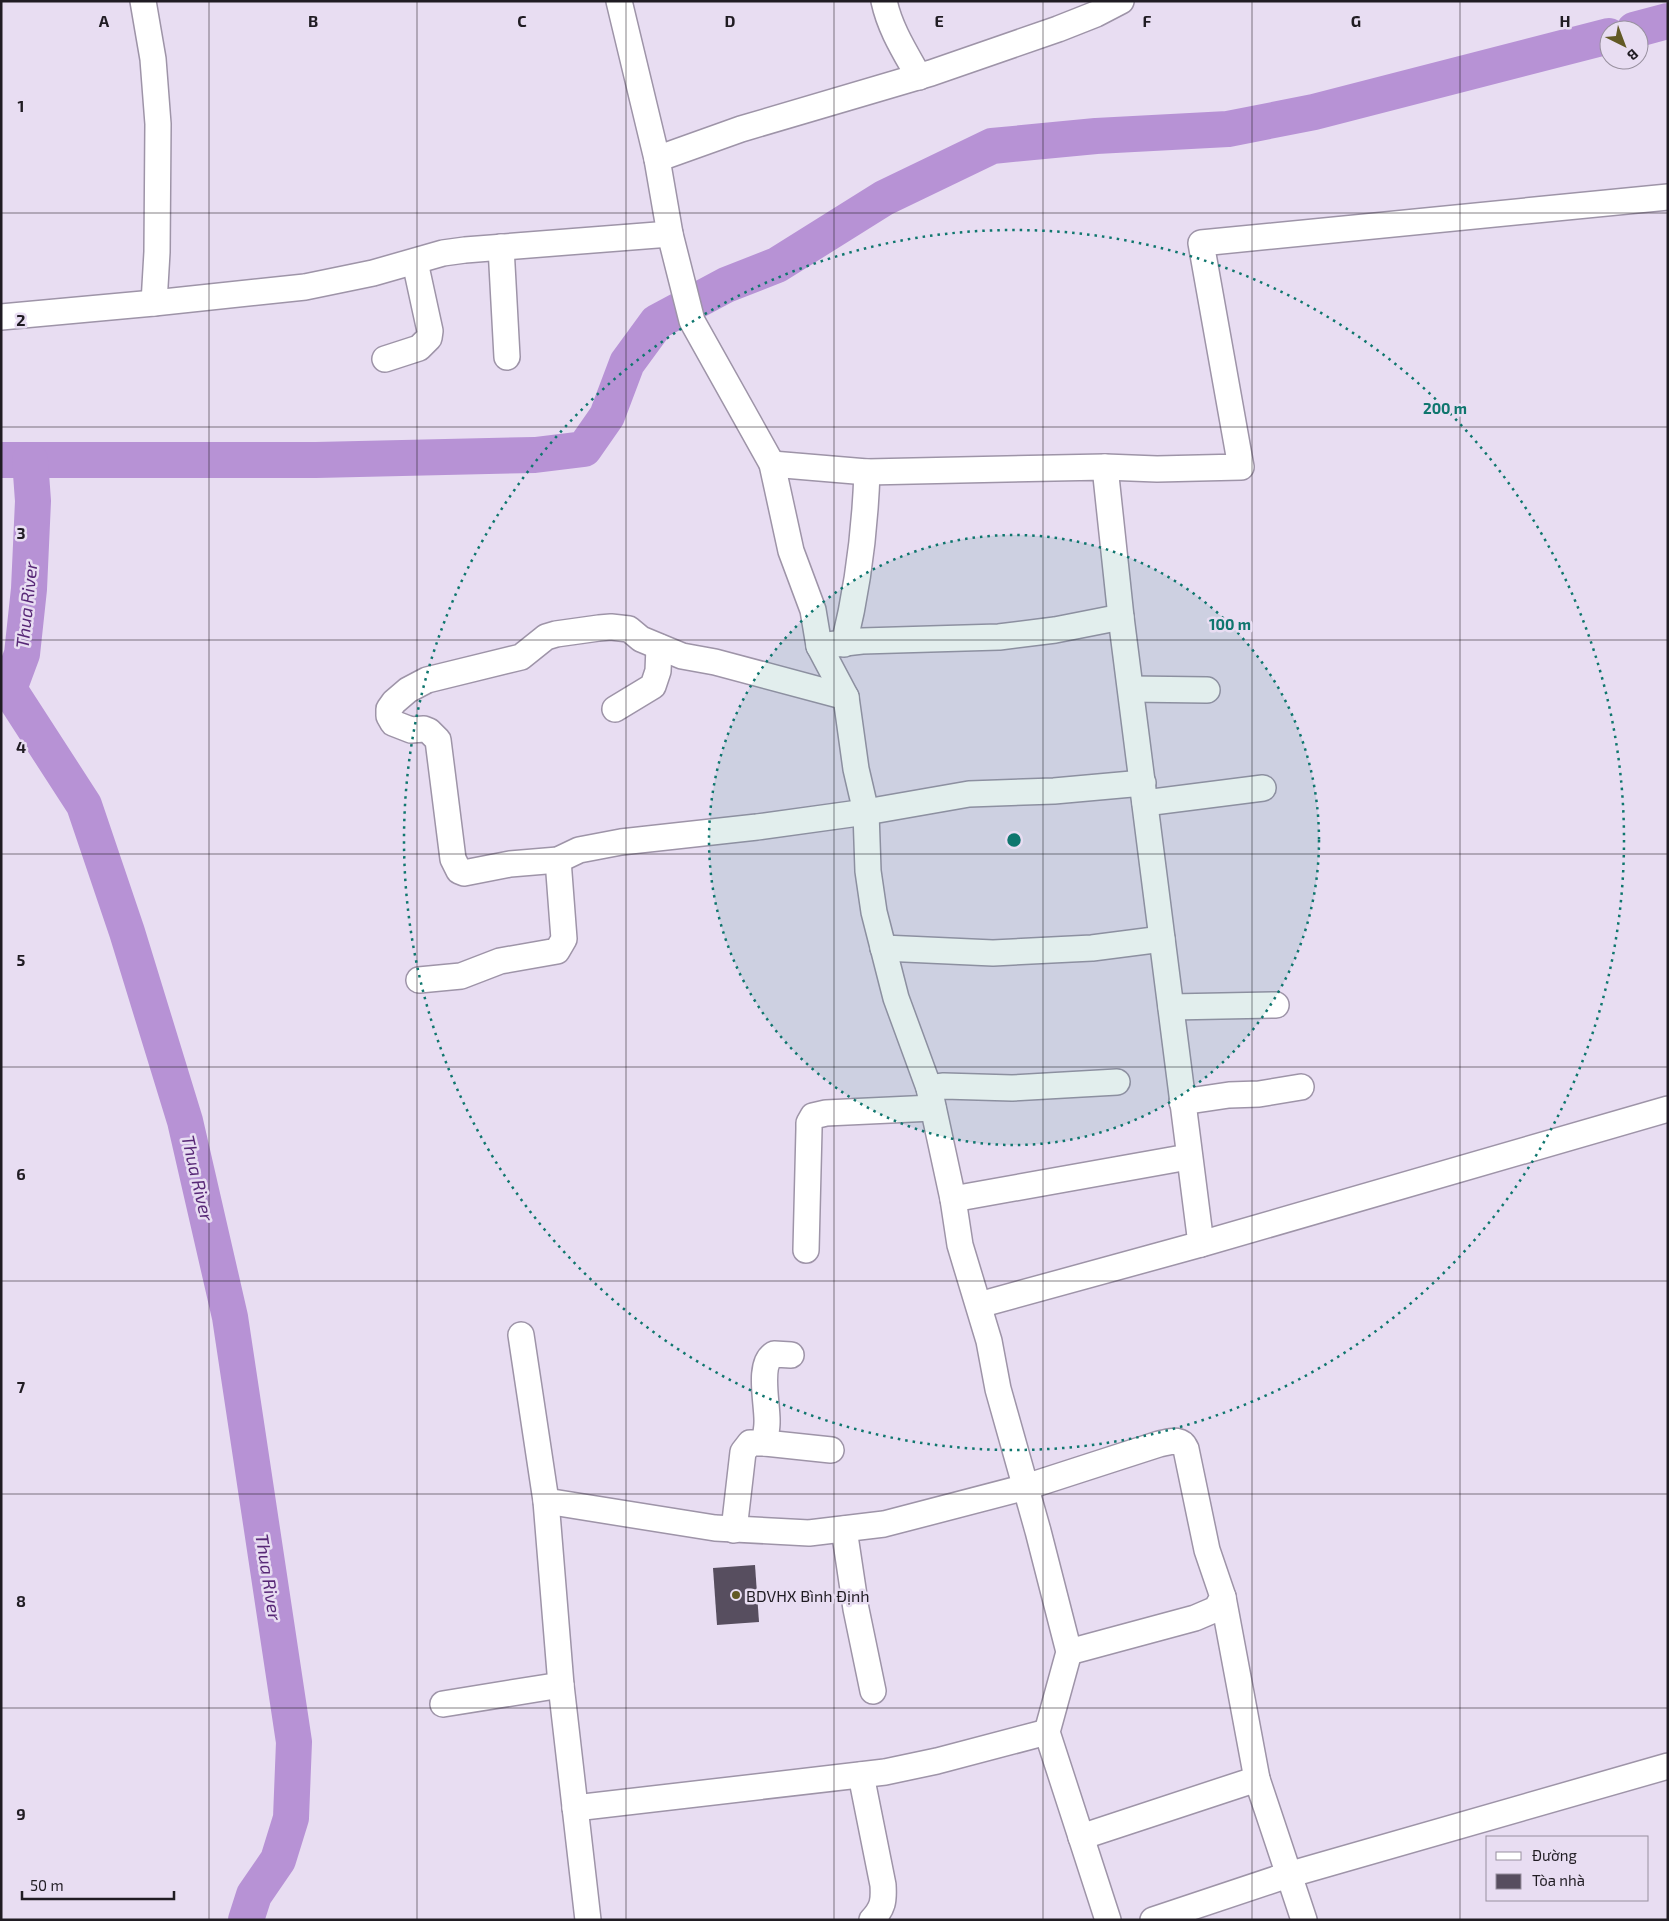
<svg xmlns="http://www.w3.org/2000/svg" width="1669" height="1921" font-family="'Exo 2',sans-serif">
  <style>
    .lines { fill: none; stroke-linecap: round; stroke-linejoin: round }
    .river { stroke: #b792d5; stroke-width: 36 }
    .building { fill: #574e5f }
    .minor-casing { stroke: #9e94a8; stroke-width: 28 }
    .minor { stroke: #fff; stroke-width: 25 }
    .grid { fill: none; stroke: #201c23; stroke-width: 1; stroke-opacity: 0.55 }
    .ring { fill: none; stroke: #0f766e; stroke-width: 2.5; stroke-dasharray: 2.5 5 }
    .poi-dot { fill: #625925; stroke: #e8ddf2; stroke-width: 2 }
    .labels { text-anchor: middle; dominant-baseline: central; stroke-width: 5; stroke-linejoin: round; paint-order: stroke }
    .poi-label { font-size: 16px; fill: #201c23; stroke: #e8ddf2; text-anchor: start }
    .water-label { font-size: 18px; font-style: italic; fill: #572776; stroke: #e8ddf2 }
    .grid-label { font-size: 16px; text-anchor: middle; font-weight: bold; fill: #201c23; stroke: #e8ddf2; stroke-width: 5; stroke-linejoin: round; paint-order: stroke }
    .centre { fill: #0f766e; stroke: #e8ddf2; stroke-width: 2.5 }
    .ring-label { font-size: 15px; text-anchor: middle; font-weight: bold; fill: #0f766e; stroke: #e8ddf2; stroke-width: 5; stroke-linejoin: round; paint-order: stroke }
  </style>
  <rect width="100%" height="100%" fill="#e8ddf2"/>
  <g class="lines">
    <g class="river">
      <polyline points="1634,30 1668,21"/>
      <polyline points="1,460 316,460 535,455 584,449 607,416 627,363 657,322 726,285 777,265 884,198 992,146 1096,136 1228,129 1314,112 1609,36"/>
      <polyline points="30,460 33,501 29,589 22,654 9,689 84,805 127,932 185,1121 230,1317 294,1742 291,1818 278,1860 254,1895 246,1920"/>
    </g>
  </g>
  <polygon class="building" points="755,1565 759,1622 717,1625 713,1568"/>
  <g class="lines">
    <defs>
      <g id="minor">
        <polyline points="143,1 153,59 158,124 157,252 154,303"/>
        <polyline points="619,1 657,159 670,234 692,321 772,464 791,551 813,610 819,646 846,697 856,769 866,812 868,871 874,912 896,998 929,1088 953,1199 960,1245 989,1341 998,1389 1038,1531 1069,1652 1047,1732 1108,1920"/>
        <path d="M884,1C890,29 905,52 919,77"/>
        <polyline points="657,159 741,129 931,73 1058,29 1096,14 1121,1"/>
        <polyline points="501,247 507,357"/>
        <polyline points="1,317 154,303 305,287 373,273 443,253 465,250 670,234"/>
        <polyline points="385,359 419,348 429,338 430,331 415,262"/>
        <polyline points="772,464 867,472 1105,467 1121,617 1201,1244 979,1305"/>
        <polyline points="1105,467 1157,469 1241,467 1201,243 1668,197"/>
        <path d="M844,644C858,587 865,530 867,472"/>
        <polyline points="819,646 862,641 999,637 1055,630 1121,617"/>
        <polyline points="1131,689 1207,690"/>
        <polyline points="846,697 715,662 682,656 641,639 629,629 611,627 599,628 556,634 546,637 521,657 427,680 408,690 394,702 389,709 389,716 393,723 411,730 424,729 429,731 438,740 453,859 459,871 464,873 510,864 558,860 579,850 621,842 757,827 866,812 969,794 1054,791 1143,783"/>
        <polyline points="615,709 653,686 658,671 659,647"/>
        <polyline points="1145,803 1263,788"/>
        <polyline points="883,948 993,953 1092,948 1162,939"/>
        <polyline points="419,980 461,976 500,961 557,951 564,939 558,860"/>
        <polyline points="1171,1007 1276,1005"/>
        <polyline points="929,1088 944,1086 1012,1088 1117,1082"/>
        <polyline points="1182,1102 1229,1095 1259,1094 1301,1087"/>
        <polyline points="953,1199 1188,1157"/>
        <polyline points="1201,1244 1668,1109"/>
        <polyline points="806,1250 809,1129 809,1123 813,1116 826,1113 933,1108"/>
        <polyline points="521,1335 546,1501 561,1685 588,1920"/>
        <polyline points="765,1443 831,1450"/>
        <path d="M546,1501L715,1528L809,1533L884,1524L1026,1487L1159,1444C1170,1442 1181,1437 1186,1449L1207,1550L1223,1597L1216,1609L1195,1618L1069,1652"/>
        <polyline points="844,1529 856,1609 873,1691"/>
        <path d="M734,1530L743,1452L750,1443H765C765,1436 767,1429 767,1423C768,1405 757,1364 774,1354L791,1355"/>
        <polyline points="1223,1597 1257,1779 1304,1920"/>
        <polyline points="443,1704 561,1685"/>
        <path d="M861,1775L883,1885C884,1901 883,1908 872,1920"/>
        <polyline points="575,1808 885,1772 937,1761 1047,1732"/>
        <polyline points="1081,1837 1257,1779"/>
        <polyline points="1153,1920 1288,1875 1668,1766"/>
      </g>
    </defs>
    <use href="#minor" class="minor-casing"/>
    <use href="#minor" class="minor"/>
  </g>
  <path class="grid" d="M209,1V1920M417,1V1920M626,1V1920M834,1V1920M1043,1V1920M1252,1V1920M1460,1V1920M1,213H1668M1,427H1668M1,640H1668M1,854H1668M1,1067H1668M1,1281H1668M1,1494H1668M1,1708H1668"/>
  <circle cx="1014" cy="840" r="305" fill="#0f766e" fill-opacity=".12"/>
  <g class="ring">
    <circle cx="1014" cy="840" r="305"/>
    <circle cx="1014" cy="840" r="610"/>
  </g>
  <circle class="poi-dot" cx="736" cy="1595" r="5"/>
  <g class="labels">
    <g class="poi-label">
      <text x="746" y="1595">BDVHX Bình Định</text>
    </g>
    <g class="water-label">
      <text transform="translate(26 605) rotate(-84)">Thua River</text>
      <text transform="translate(198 1178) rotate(77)">Thua River</text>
      <text transform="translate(269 1577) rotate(81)">Thua River</text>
    </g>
  </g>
  <g class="grid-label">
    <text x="104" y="27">A</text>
    <text x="313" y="27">B</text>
    <text x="522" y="27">C</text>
    <text x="730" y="27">D</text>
    <text x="939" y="27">E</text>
    <text x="1147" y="27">F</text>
    <text x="1356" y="27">G</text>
    <text x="1565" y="27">H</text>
    <text x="21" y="112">1</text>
    <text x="21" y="326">2</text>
    <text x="21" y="539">3</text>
    <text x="21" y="753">4</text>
    <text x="21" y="966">5</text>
    <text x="21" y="1180">6</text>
    <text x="21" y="1393">7</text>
    <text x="21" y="1607">8</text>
    <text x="21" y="1820">9</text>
  </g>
  <circle cx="1014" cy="840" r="8" class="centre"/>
  <g class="ring-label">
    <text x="1445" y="414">200 m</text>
    <text x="1230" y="630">100 m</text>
  </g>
  <rect width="1669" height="1921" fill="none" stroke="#201c23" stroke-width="5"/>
  <rect x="1486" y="1836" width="162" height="65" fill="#e8ddf2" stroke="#98909f"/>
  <rect x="1496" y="1852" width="25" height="8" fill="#ffffff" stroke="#98909f"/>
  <text x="1532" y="1861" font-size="15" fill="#201c23">Đường</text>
  <rect x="1496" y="1874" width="25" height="15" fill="#574e5f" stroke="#98909f"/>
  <text x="1532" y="1886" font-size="15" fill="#201c23">Tòa nhà</text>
  <g transform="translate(1624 45) rotate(138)"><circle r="24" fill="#e8ddf2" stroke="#98909f"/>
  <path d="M0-4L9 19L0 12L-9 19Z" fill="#625925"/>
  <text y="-8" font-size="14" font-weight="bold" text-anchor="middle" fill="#201c23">B</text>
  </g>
  <path d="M22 1891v8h152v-8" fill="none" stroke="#201c23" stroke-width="2.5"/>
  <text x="30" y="1891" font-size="15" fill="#201c23" stroke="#e8ddf2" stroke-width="4" paint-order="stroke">50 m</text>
</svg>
